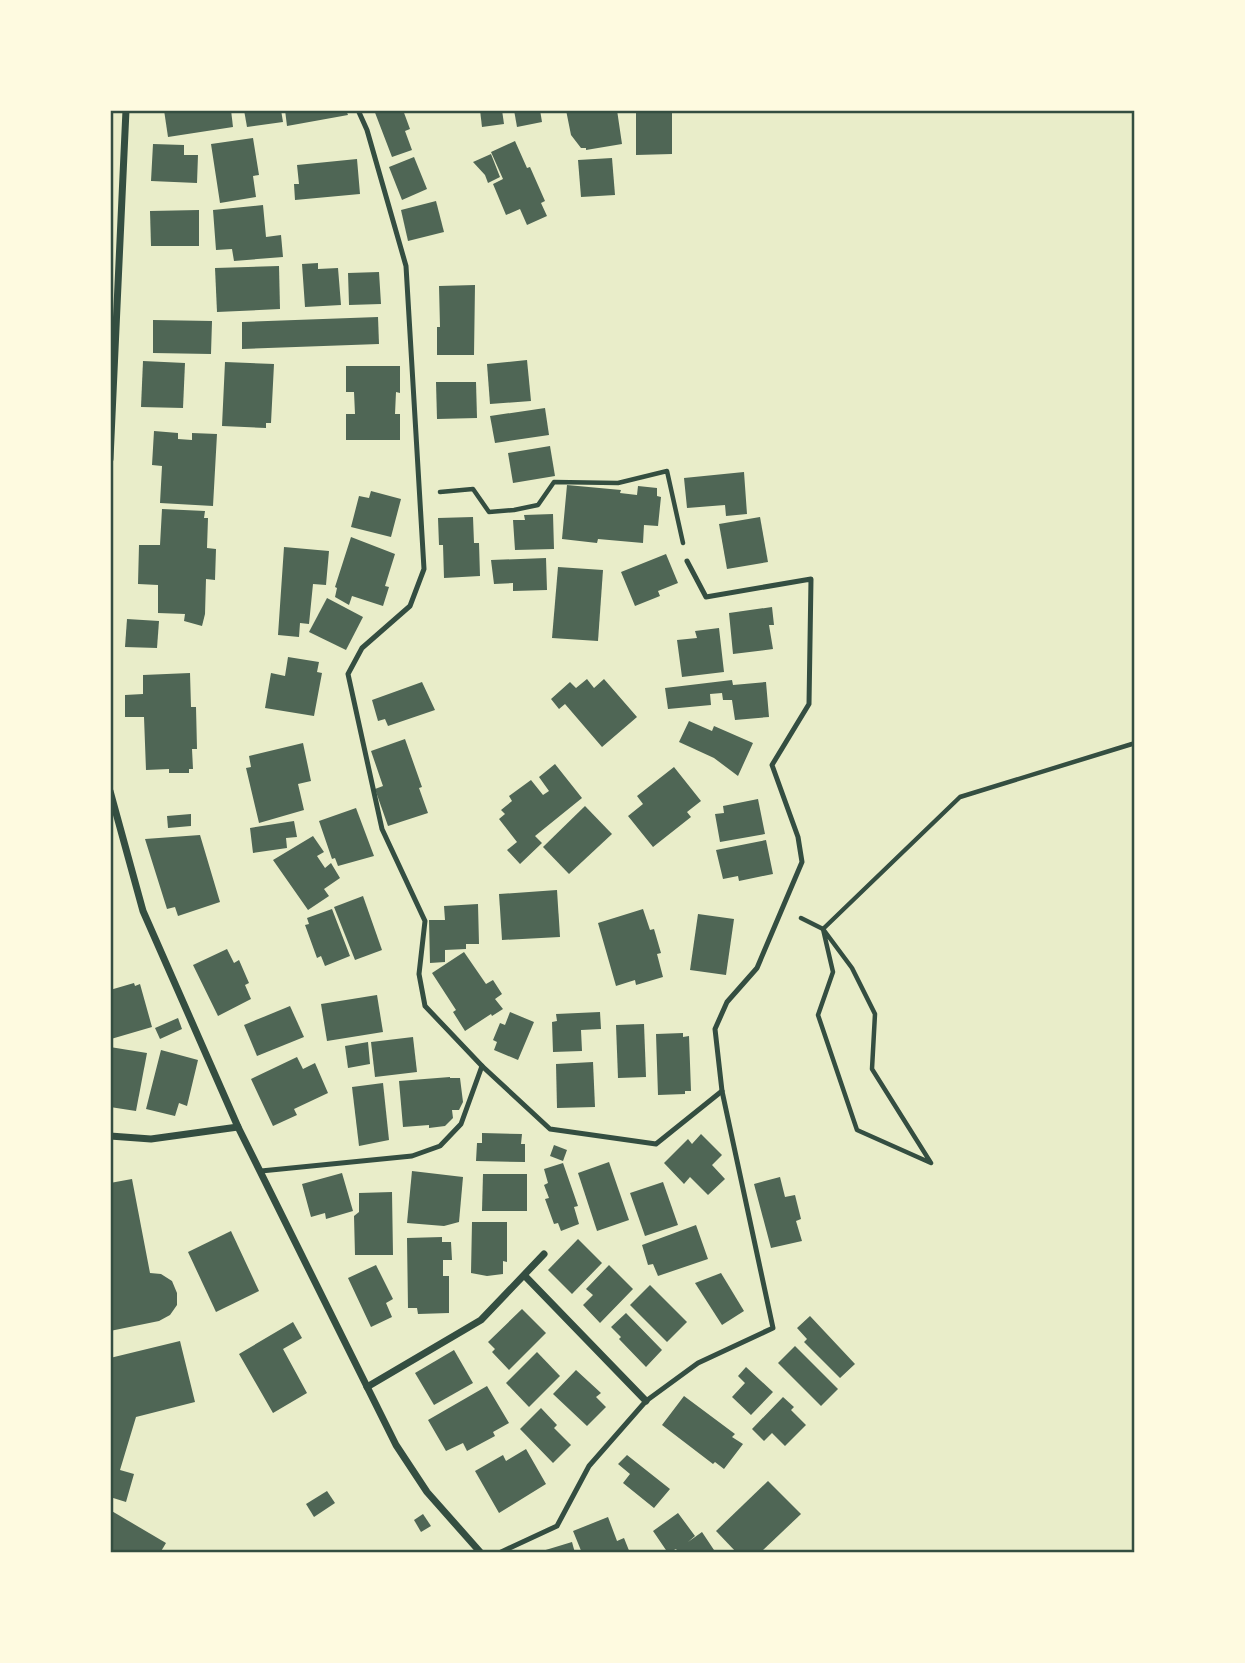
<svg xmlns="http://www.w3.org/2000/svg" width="1245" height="1663" font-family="'Public Sans',sans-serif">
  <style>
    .building { fill: #4f6655 }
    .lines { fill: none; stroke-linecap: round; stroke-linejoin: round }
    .path { stroke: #344e41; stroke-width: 4.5 }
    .service { stroke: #344e41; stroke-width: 5 }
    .minor { stroke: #344e41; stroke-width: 7 }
    .neatline { fill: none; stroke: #344e41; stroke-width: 2.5 }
  </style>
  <rect width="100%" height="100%" fill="#e9edc9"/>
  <g class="building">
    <polygon points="164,110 231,110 233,127 168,137"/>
    <polygon points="244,110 281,110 283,122 247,127"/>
    <polygon points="285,110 346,110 348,115 287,126"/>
    <polygon points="374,110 403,110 410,129 405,131 412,150 392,157"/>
    <polygon points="480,110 502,110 504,124 482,127"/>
    <polygon points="514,110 540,110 542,122 517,127"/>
    <polygon points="566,110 617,110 622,144 586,150 586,148 581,148 571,135"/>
    <polygon points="636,110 672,110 672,154 636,155"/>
    <polygon points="253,138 259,175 253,176 256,197 220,203 211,144"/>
    <polygon points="515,141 527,168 530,167 545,201 541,203 547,216 527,225 520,209 506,215 493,184 503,179 491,152"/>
    <polygon points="153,144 184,145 184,155 198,155 197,183 151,181"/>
    <polygon points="491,154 500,177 488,183 485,175 473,162"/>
    <polygon points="414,157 427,189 402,200 389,167"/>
    <polygon points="612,158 615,195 581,197 578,160"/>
    <polygon points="357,159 360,194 295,200 294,184 299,184 297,165"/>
    <polygon points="436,201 444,232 408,241 401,210"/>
    <polygon points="263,205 266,237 281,235 283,257 234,261 232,249 216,250 213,210"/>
    <polygon points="199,210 199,246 151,246 150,211"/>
    <polygon points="318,263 318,269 338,268 341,305 305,307 302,264"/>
    <polygon points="279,266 280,309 217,312 215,268"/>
    <polygon points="379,272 381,304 349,305 348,273"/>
    <polygon points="475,285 474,355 437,355 437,327 440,327 439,286"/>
    <polygon points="378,317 379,344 242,349 242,322"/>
    <polygon points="153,320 212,321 211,354 153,353"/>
    <polygon points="527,360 531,401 490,404 487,364"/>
    <polygon points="143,361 185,363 183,408 141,407"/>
    <polygon points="225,362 274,364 271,423 266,423 266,428 222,426"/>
    <polygon points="346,366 400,366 400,393 396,392 395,414 400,414 400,440 346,440 346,414 355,414 354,392 346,392"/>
    <polygon points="436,382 476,382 477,418 437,419"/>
    <polygon points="545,408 549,435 495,443 490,416"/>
    <polygon points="154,431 178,433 178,439 192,440 192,433 217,434 213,506 160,503 162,466 152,465"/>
    <polygon points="550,446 555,476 513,483 508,453"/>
    <polygon points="744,472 747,514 726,516 725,505 687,508 684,478"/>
    <polygon points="567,485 621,490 620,493 637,495 638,486 657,488 657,496 661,497 658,526 644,525 643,543 598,539 597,543 562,539"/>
    <polygon points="371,491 401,499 391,537 351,527 359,496 369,498"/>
    <polygon points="162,509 205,511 204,518 208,518 207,548 216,549 215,580 206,579 205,614 202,626 184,621 185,614 158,613 158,585 138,584 139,545 160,545"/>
    <polygon points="553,514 554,549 515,550 513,520 525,520 524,515"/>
    <polygon points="473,517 474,543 479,543 480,576 444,578 443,545 439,545 438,518"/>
    <polygon points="760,517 768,562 727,569 719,524"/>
    <polygon points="351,537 395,554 385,586 389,587 383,606 352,596 349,605 335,597 337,588 335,587"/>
    <polygon points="284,547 329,551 326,585 313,584 309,624 300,623 299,637 278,635"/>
    <polygon points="666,554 678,583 658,591 660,596 635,606 621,572"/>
    <polygon points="546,558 547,590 513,591 513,583 494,584 491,560"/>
    <polygon points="558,567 603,570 598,641 552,638"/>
    <polygon points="327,598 363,617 346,650 309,632"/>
    <polygon points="772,607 774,625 769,625 773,649 733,654 729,613"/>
    <polygon points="127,619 159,621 157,648 125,647"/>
    <polygon points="719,628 724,672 682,677 677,640 697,638 695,631"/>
    <polygon points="288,657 319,662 317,672 322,673 314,716 265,708 271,673 285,676"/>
    <polygon points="190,673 191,707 196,707 197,749 192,749 193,769 189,769 189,773 169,773 169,769 146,770 144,717 125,717 125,695 143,694 143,675"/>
    <polygon points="587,679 594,688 604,679 637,717 602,747 565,704 559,709 551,699 570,682 576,688"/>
    <polygon points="732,680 733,685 766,682 769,717 735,720 732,700 723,700 722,693 710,694 711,705 668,709 665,688"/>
    <polygon points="422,682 435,710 388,726 385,719 378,721 372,700"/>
    <polygon points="689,721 712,731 714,726 753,743 738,776 714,758 679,742"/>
    <polygon points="405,739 422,787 419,788 428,813 388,826 375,789 383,786 371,751"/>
    <polygon points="303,743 311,781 298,784 304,810 259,823 246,768 251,767 249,756"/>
    <polygon points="555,764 582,798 535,836 542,843 520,864 507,850 517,842 499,819 505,814 501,810 512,801 509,796 531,780 543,795 549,791 539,777"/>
    <polygon points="674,767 701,801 687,812 691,817 653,847 628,816 643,804 637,796"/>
    <polygon points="758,799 765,834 720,842 715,814 724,813 723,806"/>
    <polygon points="585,806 612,834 569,874 543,847"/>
    <polygon points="356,808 374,856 338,866 335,858 332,859 319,821"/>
    <polygon points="191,814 191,826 168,828 167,816"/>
    <polygon points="294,821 297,837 286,838 287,848 253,853 250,828"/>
    <polygon points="200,835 220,902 178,916 175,907 167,909 145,839"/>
    <polygon points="313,836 324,852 317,856 325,868 331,863 340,878 324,889 329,896 308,910 273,860"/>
    <polygon points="766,840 773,874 739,881 738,876 723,879 716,850"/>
    <polygon points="557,890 560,937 502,940 499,894"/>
    <polygon points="363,896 382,950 355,960 334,907"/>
    <polygon points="478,904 479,944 466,944 466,949 445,950 445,962 430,963 429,920 445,920 444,906"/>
    <polygon points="332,909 350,956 325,966 321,956 317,958 305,925 309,924 307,918"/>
    <polygon points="643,909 650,930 654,929 661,953 657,954 663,977 636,985 635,980 616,986 598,923"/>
    <polygon points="698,914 734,919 726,975 690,970"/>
    <polygon points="227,949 234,963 239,960 249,983 245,985 251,999 218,1016 193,965"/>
    <polygon points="464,952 486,984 493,980 502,994 495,999 503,1009 492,1016 491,1014 465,1031 453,1012 456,1010 432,973"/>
    <polygon points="134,983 135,986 140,984 152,1027 111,1039 110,990"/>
    <polygon points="377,995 383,1032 327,1041 321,1004"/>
    <polygon points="290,1006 304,1037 257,1056 244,1025"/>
    <polygon points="510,1012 534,1022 518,1060 494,1050 497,1042 493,1040 500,1023 505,1025"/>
    <polygon points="600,1012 601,1029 581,1030 582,1051 553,1052 552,1022 557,1021 556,1014"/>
    <polygon points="178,1018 182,1029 160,1039 155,1028"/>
    <polygon points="644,1024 646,1077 618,1078 616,1025"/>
    <polygon points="683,1033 683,1037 689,1036 691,1091 685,1091 685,1094 658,1095 656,1034"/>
    <polygon points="413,1037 417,1072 375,1077 371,1042"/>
    <polygon points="368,1042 370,1064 348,1068 345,1046"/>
    <polygon points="110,1047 147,1053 136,1111 110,1107"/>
    <polygon points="161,1050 198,1060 187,1106 179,1103 175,1116 146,1109"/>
    <polygon points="297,1057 303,1069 315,1063 328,1093 294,1109 297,1115 273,1126 251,1079"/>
    <polygon points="593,1062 595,1107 557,1108 556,1064"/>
    <polygon points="450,1077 450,1078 460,1078 463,1102 459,1110 452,1110 453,1118 445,1126 429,1128 429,1125 403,1127 399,1081"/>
    <polygon points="383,1083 389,1140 359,1146 352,1087"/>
    <polygon points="482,1133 522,1134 521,1144 525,1144 525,1162 476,1161 477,1143 482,1143"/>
    <polygon points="701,1134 722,1155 712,1165 725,1179 708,1195 690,1177 684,1184 664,1163 688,1139 692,1144"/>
    <polygon points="554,1145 567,1150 563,1161 550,1156"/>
    <polygon points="609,1162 629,1220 597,1231 578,1173"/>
    <polygon points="563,1163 578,1206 574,1207 579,1224 561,1231 558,1223 554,1224 545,1199 549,1198 544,1185 548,1183 544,1169"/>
    <polygon points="412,1171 463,1177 459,1222 444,1226 407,1223"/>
    <polygon points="342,1173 353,1211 326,1219 325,1213 311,1217 302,1184"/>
    <polygon points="483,1174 527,1174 527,1211 482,1211"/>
    <polygon points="780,1177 785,1197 795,1195 801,1219 796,1221 802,1241 771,1248 754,1184"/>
    <polygon points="132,1179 150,1273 161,1274 172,1281 177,1293 177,1305 170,1315 159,1321 110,1331 110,1183"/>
    <polygon points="663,1182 678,1225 645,1236 630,1193"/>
    <polygon points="392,1192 393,1255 355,1255 354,1216 359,1212 359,1193"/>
    <polygon points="472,1222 507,1222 507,1262 503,1261 503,1274 487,1276 471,1273"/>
    <polygon points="696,1225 708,1259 658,1276 653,1264 648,1265 642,1245"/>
    <polygon points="231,1231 259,1291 216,1312 188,1252"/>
    <polygon points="442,1237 442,1242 451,1242 452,1260 443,1260 443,1276 449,1276 449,1313 418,1314 417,1308 408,1308 407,1238"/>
    <polygon points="578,1239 602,1263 572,1294 548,1270"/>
    <polygon points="376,1265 393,1299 386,1303 392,1317 371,1327 348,1278"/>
    <polygon points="609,1265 633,1289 600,1323 583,1305 593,1295 586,1289"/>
    <polygon points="721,1273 744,1311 722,1325 695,1283"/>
    <polygon points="650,1285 687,1322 667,1342 630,1305"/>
    <polygon points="522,1309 546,1333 509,1370 492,1352 495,1349 488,1342"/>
    <polygon points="626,1313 662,1350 646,1367 619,1339 621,1337 611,1327"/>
    <polygon points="810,1316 855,1364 840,1378 804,1342 807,1339 797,1328"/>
    <polygon points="293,1322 302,1338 283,1349 307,1393 273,1413 239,1354"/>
    <polygon points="180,1341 195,1402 136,1417 120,1470 134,1474 126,1502 110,1497 110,1358"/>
    <polygon points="795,1346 838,1389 821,1406 778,1363"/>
    <polygon points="454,1350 473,1383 434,1405 415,1373"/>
    <polygon points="537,1352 560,1376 529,1407 506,1383"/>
    <polygon points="746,1367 773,1392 751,1415 732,1397 745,1383 738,1376"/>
    <polygon points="576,1370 601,1393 596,1397 606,1407 587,1426 553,1394"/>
    <polygon points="487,1386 509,1423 493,1432 495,1436 467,1451 463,1443 446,1451 428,1420"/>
    <polygon points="684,1396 735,1434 732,1437 743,1444 724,1469 715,1462 713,1464 662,1425"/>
    <polygon points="783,1397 794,1407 791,1410 806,1425 785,1446 772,1433 764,1441 752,1429"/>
    <polygon points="541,1408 557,1425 554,1428 571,1445 553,1463 520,1429"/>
    <polygon points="526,1449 546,1484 499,1513 475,1471 503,1455 506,1461"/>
    <polygon points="627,1455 670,1489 654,1508 623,1483 630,1474 618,1464"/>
    <polygon points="768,1481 801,1514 760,1553 737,1553 716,1531"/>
    <polygon points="327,1491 335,1503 314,1517 306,1504"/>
    <polygon points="110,1510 166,1543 160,1553 110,1553"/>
    <polygon points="678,1513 695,1536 688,1542 702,1532 716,1553 679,1553 676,1549 668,1553 653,1531"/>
    <polygon points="423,1514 431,1526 421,1532 414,1520"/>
    <polygon points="608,1517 617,1541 624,1538 630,1553 582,1553 573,1531"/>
    <polygon points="572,1542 575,1553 539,1553 539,1552"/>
  </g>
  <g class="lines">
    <g class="path">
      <polyline points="440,492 473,489 489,512 514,510 538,505 554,482 618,483 667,471 683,543"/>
      <polyline points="801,918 823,929 960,797 1132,744 1135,745"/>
      <polygon points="823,929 852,968 875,1014 872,1069 931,1163 857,1130 818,1015 833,972"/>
    </g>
    <g class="service">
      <polyline points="482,1066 550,1129 656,1144 722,1091"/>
      <polyline points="261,1171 412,1156 440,1146 461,1124 482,1066 425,1006 419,974 425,921 382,829 348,674 362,648 410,606 424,569 406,266 367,130 358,110"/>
      <polyline points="499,1553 557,1526 589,1466 646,1401 698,1363 773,1328 722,1091 715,1029 727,1002 757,968 802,862 798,837 772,765 809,704 811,579 706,597 687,561"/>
    </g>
    <g class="minor">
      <polyline points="110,459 126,110"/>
      <polyline points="110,791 143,911 238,1127 396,1445 427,1492 481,1553"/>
      <polyline points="110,1136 151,1139 238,1127"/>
      <polyline points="525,1276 646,1401"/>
      <polyline points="367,1387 481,1320 544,1254"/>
    </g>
  </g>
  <rect width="1245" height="1663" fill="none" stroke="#fefae0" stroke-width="224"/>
  <rect x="112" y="112" width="1021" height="1439" class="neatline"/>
</svg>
